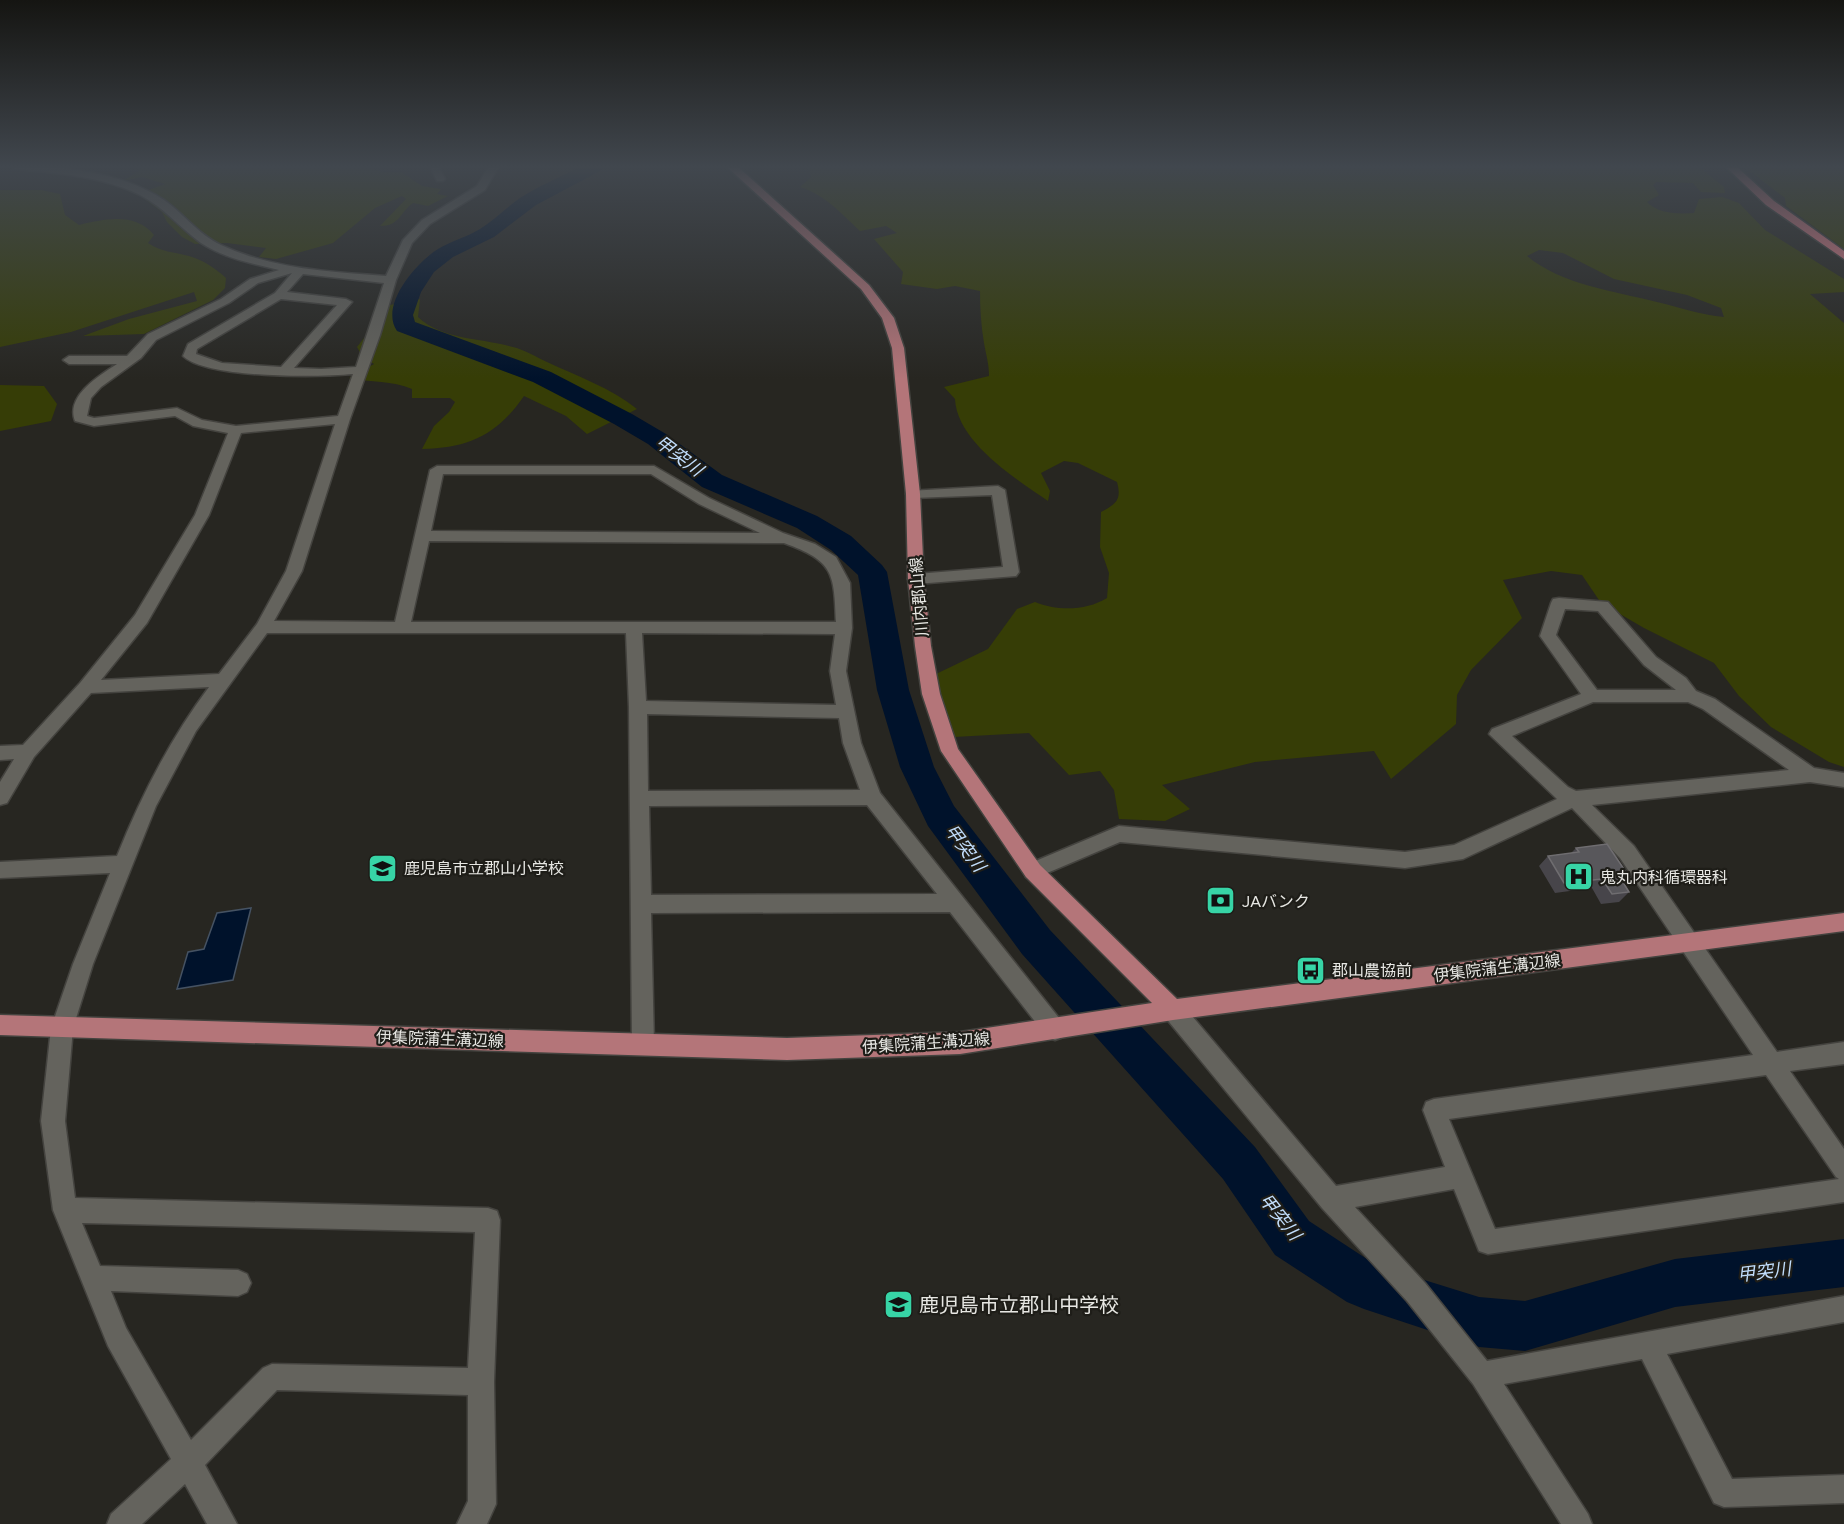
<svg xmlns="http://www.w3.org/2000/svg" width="1844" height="1524" font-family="Figtree,'Noto Sans JP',sans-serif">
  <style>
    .green { fill: #363d06; fill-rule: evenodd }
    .water { fill: #00122b; stroke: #455262; stroke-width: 1.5 }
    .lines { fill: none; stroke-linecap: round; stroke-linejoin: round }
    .river { fill: #00122b; fill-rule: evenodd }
    .minor-casing { stroke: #44433f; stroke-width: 3 }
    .major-casing { stroke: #44433f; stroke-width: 3 }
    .highway-casing { stroke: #44433f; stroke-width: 3 }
    .minor { fill: #64635d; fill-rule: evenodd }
    .major { fill: #b47579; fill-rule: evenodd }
    .highway { fill: #ea818c; fill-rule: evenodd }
    .wall { fill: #47454a }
    .building { fill: #58575b; stroke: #6f6d70; stroke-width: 1.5 }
    .labels { text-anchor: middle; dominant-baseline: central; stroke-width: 4.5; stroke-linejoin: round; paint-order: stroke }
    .street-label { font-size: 16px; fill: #e7e7e3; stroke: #1e1d18 }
    .poi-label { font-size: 16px; fill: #e7e7e3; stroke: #1e1d18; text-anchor: start }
    .water-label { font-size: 18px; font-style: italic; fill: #c1ddfb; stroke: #1e1d18 }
    .near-poi-label { font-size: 20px; fill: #e7e7e3; stroke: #1e1d18; text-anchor: start }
  </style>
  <rect width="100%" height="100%" fill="#272621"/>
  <g class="green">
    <path d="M125,166H366V168L384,172H401L422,186L441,189L437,194L448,196L428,206L413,203C400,212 400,226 380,226L406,199L402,196L375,208L333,243L276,259L259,257L266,248L227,243L195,244L182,237L167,222L162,212L138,194L165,184L142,177L123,181L139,171L136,167Z"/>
    <path d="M808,166H1698L1724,187L1725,193L1701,192L1693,183L1656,182L1653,185L1659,195L1647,202C1659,214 1678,214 1694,213L1699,199L1722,197L1739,203L1765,230L1844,279V292L1810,294L1844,323V767L1829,762L1771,727L1739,696L1714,663L1644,628L1601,603L1582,575L1551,571L1503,580L1522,618L1471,670L1457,695L1456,724L1391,779L1374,751L1255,762L1162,785L1190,809L1165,821L1119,819L1114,790L1100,771L1069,775L1029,733L954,737L937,696L936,674L988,649L1017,609L1035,602C1057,611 1086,611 1107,598L1109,573L1100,547L1101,512C1116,504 1122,500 1117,482L1078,463L1064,461L1041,473L1050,491L1048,501C1016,479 957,442 955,399L944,387L989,376C989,363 986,355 984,343C981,326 980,308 980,291L955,286L937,289L901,284L903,272L874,239L897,233L886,226L860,231C842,214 824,194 800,187L811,177ZM1539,250L1563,253L1614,279L1687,295L1721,308L1724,317C1701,315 1679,307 1657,302C1614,291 1562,285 1527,256Z"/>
    <polygon points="1743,166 1844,166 1844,249 1786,206 1785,198"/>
    <path d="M0,190H41L60,194L65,215L79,225C105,219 135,212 154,235L148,243C161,252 174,252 189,256C203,260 215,268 226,278L225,288L213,300L144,334L83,336L129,319L197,301L194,292L71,332L0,347Z"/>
    <path d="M420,299L418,317C442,340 482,338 513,347C525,350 536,357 547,362C577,376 611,388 637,409L587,434L566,416L524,396C497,435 469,448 422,449L434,426L449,412L455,402L450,398H412V389C392,380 371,383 349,378L374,364L362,356L357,347L390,305Z"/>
    <polygon points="0,385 44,386 57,404 51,421 0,431"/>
  </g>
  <polygon class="water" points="251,908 233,980 177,989 188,952 204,949 217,913"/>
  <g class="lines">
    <path class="river" d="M581,166H604L602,170L536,205L494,237L453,257L434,272L421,292L413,315L415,322L551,372L632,414L666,434L722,475L817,516L851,536L882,565L887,572L909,690L934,767L954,806L1050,930L1255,1147L1309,1221L1376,1265L1479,1297L1525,1301L1675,1259L1844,1239V1287L1675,1307L1525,1351L1479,1347L1364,1309L1347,1302L1275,1255L1223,1179L1022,954L928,826L900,767L877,690L858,575L831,550L797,528L702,487L648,444L614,424L533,382L397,331C379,305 417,262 438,249C451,241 467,237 480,229C494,220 506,208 520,198C538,186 561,177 581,166Z"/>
    <defs>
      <g id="minor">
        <path d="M10,166C61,166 120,171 164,200C184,214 199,235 221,245C272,269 331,272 386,276L403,240L422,220L477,186L489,166H499L485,190L430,224L412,243L396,280L380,335L350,419L302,571L274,621L395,622L430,470L437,466H654L709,498L783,533L815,544L836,557L850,583L852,628L846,671L861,743L880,793L1063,1023L1066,1030L1063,1037L1055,1040L1047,1037L950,912L651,913L654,1044L651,1051L643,1055L635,1051L632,1044L629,707L626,633H267L196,731L156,806L93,964L73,1028L65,1121L75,1198L488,1208L497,1211L500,1220L494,1382L496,1504L487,1524H457L468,1501V1395L277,1390L205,1465L237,1524H207L185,1484L142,1524H107L111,1514L171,1459L108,1346L53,1210L41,1121L51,1028L73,964L110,873L0,878V862L117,856C141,796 170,739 209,687L91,693L34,757L7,803L0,805V782L14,759L0,760V746L23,745L80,683L135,615L195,515L228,433L193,426L175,416L94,426L75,421C65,396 100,375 117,364H69L63,360L69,356H127L148,334L221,299L250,279L279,270C253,264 224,258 201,243C180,228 164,207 140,195C101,176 57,173 15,169ZM292,273L275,293L188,344L183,356C207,379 319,377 353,374L338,416L236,426L202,420L177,408L94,418L87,416L91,398L101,387L141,358L156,340L229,303L258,283ZM303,274L384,283L356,367L321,369L294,368L352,302L346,299L287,292ZM281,299L337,305L281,367L222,363L196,354L197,349ZM335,424L286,571L257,624L219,674L101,680L147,623L209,515L241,433ZM443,474H651L699,504L760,533L431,531ZM429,541L784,543C834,561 834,573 836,622H411ZM642,633L835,634L830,671L836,705L646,701ZM647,714L839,718L843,743L860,790L648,791ZM867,805L937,894L651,895L649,806ZM82,1223L475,1232L468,1368L272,1364L263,1368L191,1440L126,1328L111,1291L238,1296L247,1292L251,1283L247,1274L238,1270L100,1266Z"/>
        <polygon points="430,166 443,166 440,169 445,179 443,181 437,181"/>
        <polygon points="998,486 1005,490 1019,572 1016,576 916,584 911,583 908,579 916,574 1003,567 992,495 913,498 908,497 906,494 908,491"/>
        <path d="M1559,598L1608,602L1656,657L1686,678L1696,691L1715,699L1814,768L1844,773V787L1810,782L1592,805L1634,846L1777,1052L1844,1042V1064L1790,1071L1844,1149V1202L1488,1254L1479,1251L1454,1189L1355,1207L1425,1283L1487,1361L1844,1296V1322L1667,1354L1732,1479L1844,1475V1503L1724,1507L1714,1503L1642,1359L1504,1384L1588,1514L1592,1524H1561L1473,1384L1407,1301L1322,1208L1165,1017L1162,1010L1165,1003L1173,1000L1181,1003L1336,1186L1445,1167L1423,1110L1426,1102L1434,1099L1753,1055L1620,858L1572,808L1463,859L1405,868L1120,842L1033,879L1026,877L1023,871L1026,865L1119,826L1405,852L1454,845L1557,799L1489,734L1492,729L1581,694L1540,636L1551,603L1553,599ZM1565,609L1598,611L1644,665L1676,690H1597L1556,635ZM1593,702H1688L1703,709L1789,770L1576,791L1568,787L1512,736ZM1766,1075L1836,1177L1839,1179L1495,1229L1449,1119Z"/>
      </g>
      <polygon id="major" points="726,166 737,166 869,285 894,318 904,348 920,494 924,579 931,646 940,694 958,749 1040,865 1177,999 1844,913 1844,931 1173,1020 960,1054 787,1060 0,1035 0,1015 787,1038 960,1032 1152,1003 1026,877 941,751 922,694 915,646 908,579 906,494 892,348 882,318 861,289"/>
      <polygon id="highway" points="1725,166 1736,166 1774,201 1844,251 1844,259 1766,205"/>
    </defs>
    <use href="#minor" class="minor-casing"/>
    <use href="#major" class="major-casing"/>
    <use href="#highway" class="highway-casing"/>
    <use href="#minor" class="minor"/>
    <use href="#major" class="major"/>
    <use href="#highway" class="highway"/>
  </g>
  <polygon class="wall" points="1576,848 1630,878 1624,884 1629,892 1619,902 1601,904 1592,888 1555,893 1539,866 1548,856 1571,853"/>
  <polygon class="building" points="1607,844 1630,878 1621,879 1629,892 1612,894 1602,879 1564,883 1548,856 1579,852 1576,848"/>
  <linearGradient id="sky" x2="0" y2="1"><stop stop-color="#151512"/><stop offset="0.44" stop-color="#41474e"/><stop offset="1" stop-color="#41474e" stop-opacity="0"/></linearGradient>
  <rect width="1844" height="379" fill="url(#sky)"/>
  <defs>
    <symbol id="school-square" viewBox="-11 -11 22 22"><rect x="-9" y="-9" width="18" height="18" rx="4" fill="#37d4a6" stroke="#1e1d18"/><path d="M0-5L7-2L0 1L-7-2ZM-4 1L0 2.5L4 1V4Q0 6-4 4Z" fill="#111"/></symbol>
    <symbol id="hospital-square" viewBox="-11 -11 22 22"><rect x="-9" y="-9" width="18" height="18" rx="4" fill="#37d4a6" stroke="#1e1d18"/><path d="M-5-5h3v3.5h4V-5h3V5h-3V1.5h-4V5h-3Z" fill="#111"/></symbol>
    <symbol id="bank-square" viewBox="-11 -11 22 22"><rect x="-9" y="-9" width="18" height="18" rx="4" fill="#37d4a6" stroke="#1e1d18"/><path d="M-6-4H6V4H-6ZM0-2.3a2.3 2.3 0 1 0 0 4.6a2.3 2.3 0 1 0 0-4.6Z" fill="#111"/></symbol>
    <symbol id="bus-square" viewBox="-11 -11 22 22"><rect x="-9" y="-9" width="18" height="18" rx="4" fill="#37d4a6" stroke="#1e1d18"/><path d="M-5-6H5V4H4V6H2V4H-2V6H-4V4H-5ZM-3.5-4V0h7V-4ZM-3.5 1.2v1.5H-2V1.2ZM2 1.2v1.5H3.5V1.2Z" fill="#111"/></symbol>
  </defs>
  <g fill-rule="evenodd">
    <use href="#school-square" x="366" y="852" width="33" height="33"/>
    <use href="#hospital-square" x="1562" y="860" width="33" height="33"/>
    <use href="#bank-square" x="1204" y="884" width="33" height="33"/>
    <use href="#bus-square" x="1294" y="954" width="33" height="33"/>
    <use href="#school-square" x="882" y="1288" width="33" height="33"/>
  </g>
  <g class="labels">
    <g class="street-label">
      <text transform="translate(919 597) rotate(-95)">川内郡山線</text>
      <text transform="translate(1497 968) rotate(-7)">伊集院蒲生溝辺線</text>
      <text transform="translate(440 1039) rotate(2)">伊集院蒲生溝辺線</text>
      <text transform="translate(926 1043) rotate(-4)">伊集院蒲生溝辺線</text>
    </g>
    <g class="poi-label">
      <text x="404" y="868">鹿児島市立郡山小学校</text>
      <text x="1600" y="877">鬼丸内科循環器科</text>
      <text x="1242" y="901">JAバンク</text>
      <text x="1332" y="970">郡山農協前</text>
    </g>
    <g class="water-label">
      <text transform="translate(679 456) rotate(37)">甲突川</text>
      <text transform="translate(965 848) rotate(53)">甲突川</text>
      <text transform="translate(1280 1217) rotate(51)">甲突川</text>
      <text transform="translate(1764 1272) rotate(-7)">甲突川</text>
    </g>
    <g class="near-poi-label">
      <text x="919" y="1305">鹿児島市立郡山中学校</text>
    </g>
  </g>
</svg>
